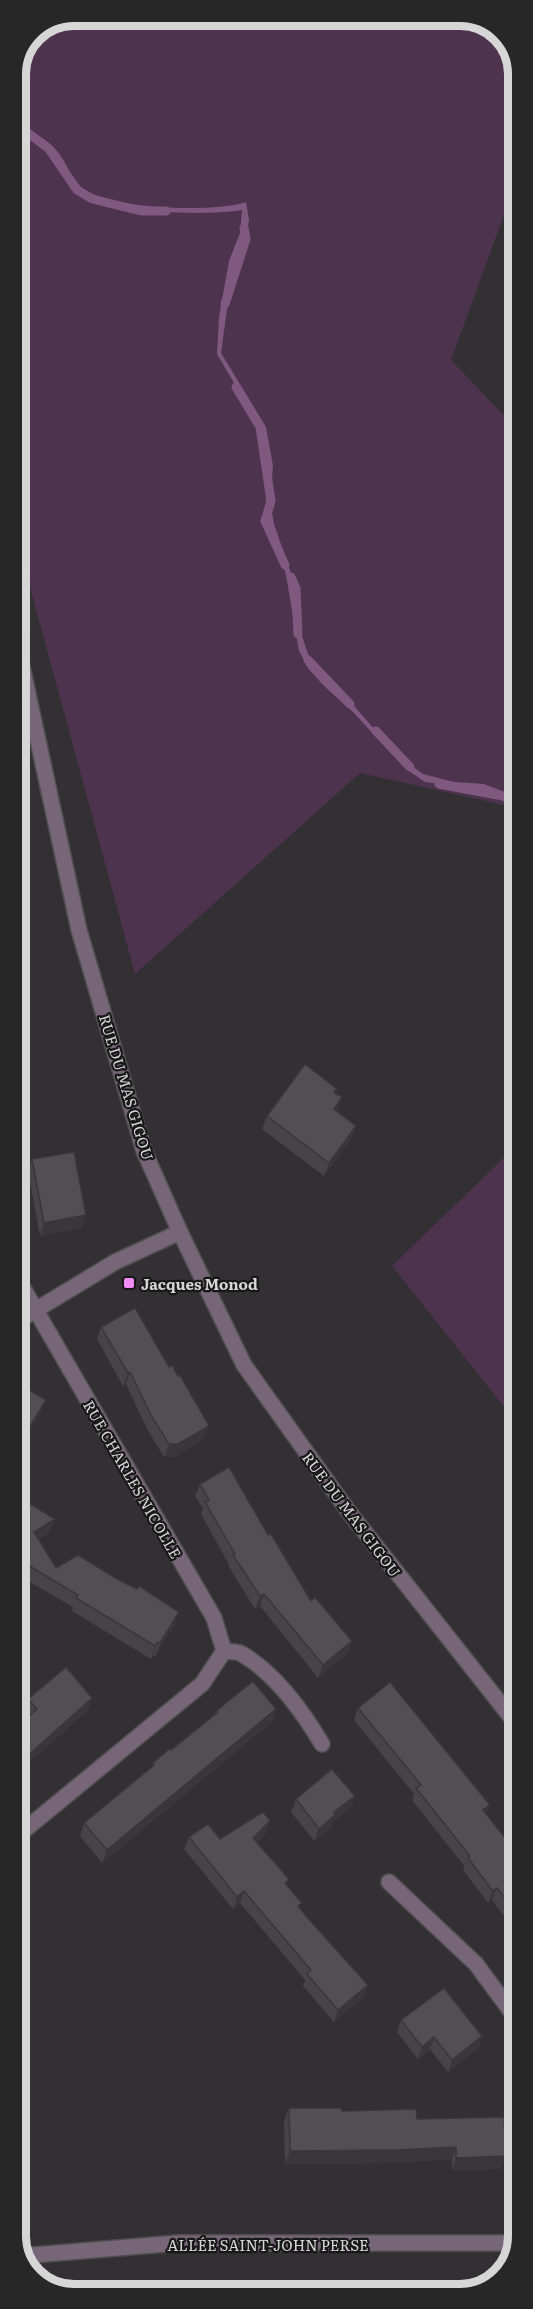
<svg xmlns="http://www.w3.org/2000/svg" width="533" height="2309" font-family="Literata,serif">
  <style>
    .green { fill: #4e334f }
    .water { fill: #805981 }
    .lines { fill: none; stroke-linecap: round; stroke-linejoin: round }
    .stream { stroke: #805981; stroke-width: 9 }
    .minor-casing { stroke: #504e50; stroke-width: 18 }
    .minor { stroke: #776678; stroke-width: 15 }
    .wall { fill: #464446 }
    .shaded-wall { fill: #393739 }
    .building { fill: #514f51; stroke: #393739; stroke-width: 1.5 }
    .poi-dot { fill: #f18af5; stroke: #191819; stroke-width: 2 }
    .labels { text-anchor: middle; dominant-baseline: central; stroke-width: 4.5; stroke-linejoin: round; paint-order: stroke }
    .street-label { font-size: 15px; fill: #d7d6d7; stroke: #191819 }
    .poi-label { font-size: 15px; font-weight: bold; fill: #d7d6d7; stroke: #191819; text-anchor: start }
    .rim { fill: none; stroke: #d7d6d7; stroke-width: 8 }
  </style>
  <rect width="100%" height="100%" fill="#323032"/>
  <g class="green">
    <polygon points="74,15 467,15 498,30 517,63 517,179 451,360 517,429 517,810 513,807 360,773 135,974 15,532 15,73 32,32"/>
    <polygon points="517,1145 518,1424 392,1266"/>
    <polygon points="518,1612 518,1676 508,1665"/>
  </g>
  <path class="water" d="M15,123C29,131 47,138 57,151C66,161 70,177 80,186C105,210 214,213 246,202L249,220L246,239L233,266L221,353L266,427L273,466L270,502L274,524L296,588L298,624L308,654L322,678L355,707L397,755L423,774L454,782L484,784L517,797V802L480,789L425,782L406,769L354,713L323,685L308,668L299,651L286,575L277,542L265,521L268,464L260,427L217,354L219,317L229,261L240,233L242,210C207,216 106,214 79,191C67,181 64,163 54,152C45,142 27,134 15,127Z"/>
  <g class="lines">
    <g class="stream">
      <polyline points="15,123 49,149 77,190 92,199 141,211 166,211"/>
      <polyline points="225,304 246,239 244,228"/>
      <polyline points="236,387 260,427 271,501 265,521 285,565"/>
      <polyline points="291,577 296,588 298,634"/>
      <polyline points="308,660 350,704"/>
      <polyline points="376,731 410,767"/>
      <polyline points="439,784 503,796 517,803"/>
    </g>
    <defs>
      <g id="minor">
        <polyline points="15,634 79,930 144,1151 180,1232 244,1365 349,1512 518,1726"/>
        <polyline points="16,1276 214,1618 224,1651 202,1684 16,1837"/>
        <polyline points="16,1322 115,1262 180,1232"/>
        <path d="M224,1651C230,1652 237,1651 242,1654C276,1674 303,1712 322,1744"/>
        <polyline points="389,1882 476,1964 518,2021"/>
        <polyline points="21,2256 178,2243 515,2243"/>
      </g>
    </defs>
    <use href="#minor" class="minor-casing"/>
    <use href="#minor" class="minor"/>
  </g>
  <g class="wall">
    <polygon points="336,1093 337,1111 351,1139 324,1176 262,1129 267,1116"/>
    <polygon points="32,1159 86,1215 81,1228 40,1236 28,1172"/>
    <polygon points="101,1327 204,1438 174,1457 164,1457 147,1429 126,1384 123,1386 97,1339"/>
    <polygon points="200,1484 268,1535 311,1601 352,1641 348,1653 318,1678 260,1606 255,1609 229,1567 229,1565 201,1514 203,1509 195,1496"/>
    <polygon points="16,1521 50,1532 39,1539 56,1568 117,1579 179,1612 174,1625 155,1656 153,1655 151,1659 72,1611 73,1607 16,1574"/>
    <polygon points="92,1698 87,1711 28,1763 26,1779 16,1788 16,1728 28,1717 24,1712 28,1699"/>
    <polygon points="358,1708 490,1805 486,1814 518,1854 518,1935 492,1900 488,1903 463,1870 465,1867 412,1800 414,1794 354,1720"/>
    <polygon points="276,1709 272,1722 102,1863 80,1836 84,1823 152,1767 153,1763 215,1714 216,1711"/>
    <polygon points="355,1796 350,1809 332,1823 331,1828 314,1841 291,1812 296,1799"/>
    <polygon points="266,1833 257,1842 287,1885 300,1908 306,1916 368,1985 363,1997 334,2022 303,1986 305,1980 240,1903 233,1909 184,1849 189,1837 220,1839"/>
    <polygon points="401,2020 482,2036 478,2048 448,2072 430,2049 418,2059 397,2032"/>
    <polygon points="289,2108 342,2111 417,2119 506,2156 501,2169 452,2170 452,2159 393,2163 285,2164 284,2121"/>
  </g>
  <g class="shaded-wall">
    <polygon points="342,1097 337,1110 330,1122 334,1109"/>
    <polygon points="28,1113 23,1126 16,1128 16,1117"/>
    <polygon points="356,1126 351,1139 324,1176 329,1163"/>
    <polygon points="86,1215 81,1228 40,1236 44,1223"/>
    <polygon points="130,1372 126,1384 123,1386 128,1373"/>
    <polygon points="46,1400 41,1413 16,1455 16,1449"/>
    <polygon points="209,1426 204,1438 174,1457 164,1457 169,1444"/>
    <polygon points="55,1519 50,1532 30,1544 34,1532"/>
    <polygon points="264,1594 260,1606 255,1609 260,1596"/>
    <polygon points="179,1612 174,1625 155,1656 160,1643"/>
    <polygon points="352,1641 348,1653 318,1678 323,1665"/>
    <polygon points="158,1642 153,1655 151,1659 155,1646"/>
    <polygon points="92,1698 87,1711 19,1771 24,1759"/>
    <polygon points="276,1709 272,1722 102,1863 107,1850"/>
    <polygon points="30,1767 26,1779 16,1788 16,1779"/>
    <polygon points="355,1796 350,1809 332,1823 331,1828 314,1841 319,1829 334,1812"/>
    <polygon points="490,1805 485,1817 483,1810"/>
    <polygon points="270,1821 266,1833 248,1850 253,1838"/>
    <polygon points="497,1888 492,1900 488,1903 493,1891"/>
    <polygon points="244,1891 240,1903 233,1909 237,1897"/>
    <polygon points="368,1985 363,1997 334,2022 338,2010"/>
    <polygon points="482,2036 478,2048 448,2072 452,2060"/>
    <polygon points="434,2037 430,2049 418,2059 422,2047"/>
    <polygon points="456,2147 452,2159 393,2163 285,2164 290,2151"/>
    <polygon points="506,2156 501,2169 452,2170 456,2158"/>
  </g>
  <g class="building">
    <polygon points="305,1064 337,1089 334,1092 342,1097 334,1109 356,1126 329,1163 267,1116"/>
    <polygon points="15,1073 28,1113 16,1117"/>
    <polygon points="74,1152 86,1215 44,1223 32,1159"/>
    <polygon points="135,1308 169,1367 172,1365 178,1376 180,1375 209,1426 178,1444 169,1444 152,1417 130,1372 128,1373 101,1327"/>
    <polygon points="16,1382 46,1400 16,1449"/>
    <polygon points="229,1467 268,1535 271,1534 311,1601 315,1597 352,1641 323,1665 264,1594 260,1596 233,1555 235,1554 205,1502 209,1500 200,1484"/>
    <polygon points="27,1502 55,1519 34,1532 56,1568 78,1555 117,1579 137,1589 139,1586 179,1612 160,1643 158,1642 155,1646 76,1598 78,1595 16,1558 16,1521"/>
    <polygon points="66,1667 92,1698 24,1759 30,1767 16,1779 16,1728 37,1709 28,1699"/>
    <polygon points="253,1681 276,1709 107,1850 84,1823 154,1765 153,1763 169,1749 171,1750 218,1712 216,1711"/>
    <polygon points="390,1682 490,1805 483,1810 518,1854 518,1916 497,1888 493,1891 468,1858 470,1856 416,1788 421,1785 358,1708"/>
    <polygon points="332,1769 355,1796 334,1812 335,1815 319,1829 296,1799"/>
    <polygon points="263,1812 270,1821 253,1838 289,1879 285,1883 302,1903 298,1906 306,1916 368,1985 338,2010 307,1974 311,1970 244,1891 237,1897 189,1837 208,1824 220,1839"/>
    <polygon points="444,1988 482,2036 452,2060 434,2037 422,2047 401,2020"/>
    <polygon points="289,2108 341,2108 342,2111 416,2109 417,2119 504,2117 506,2156 456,2158 456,2147 397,2150 290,2151"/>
    <polygon points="313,2285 313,2293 254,2293 254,2292 274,2292 274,2286"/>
  </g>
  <rect class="poi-dot" x="123" y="1277" width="12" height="12" rx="3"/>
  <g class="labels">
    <g class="street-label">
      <text transform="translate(127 1087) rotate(73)">RUE DU MAS GIGOU</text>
      <text transform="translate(133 1479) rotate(60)">RUE CHARLES NICOLLE</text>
      <text transform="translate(352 1514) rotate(53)">RUE DU MAS GIGOU</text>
      <text x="268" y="2244">ALLÉE SAINT-JOHN PERSE</text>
    </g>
    <g class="poi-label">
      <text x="141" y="1283">Jacques Monod</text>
    </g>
  </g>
  <path d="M0 0H533V2309H0ZM74 26H460A48 48 0 0 1 508 74V2236A48 48 0 0 1 460 2284H74A48 48 0 0 1 26 2236V74A48 48 0 0 1 74 26Z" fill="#282728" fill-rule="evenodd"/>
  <path class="rim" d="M74 26H460A48 48 0 0 1 508 74V2236A48 48 0 0 1 460 2284H74A48 48 0 0 1 26 2236V74A48 48 0 0 1 74 26Z"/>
</svg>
